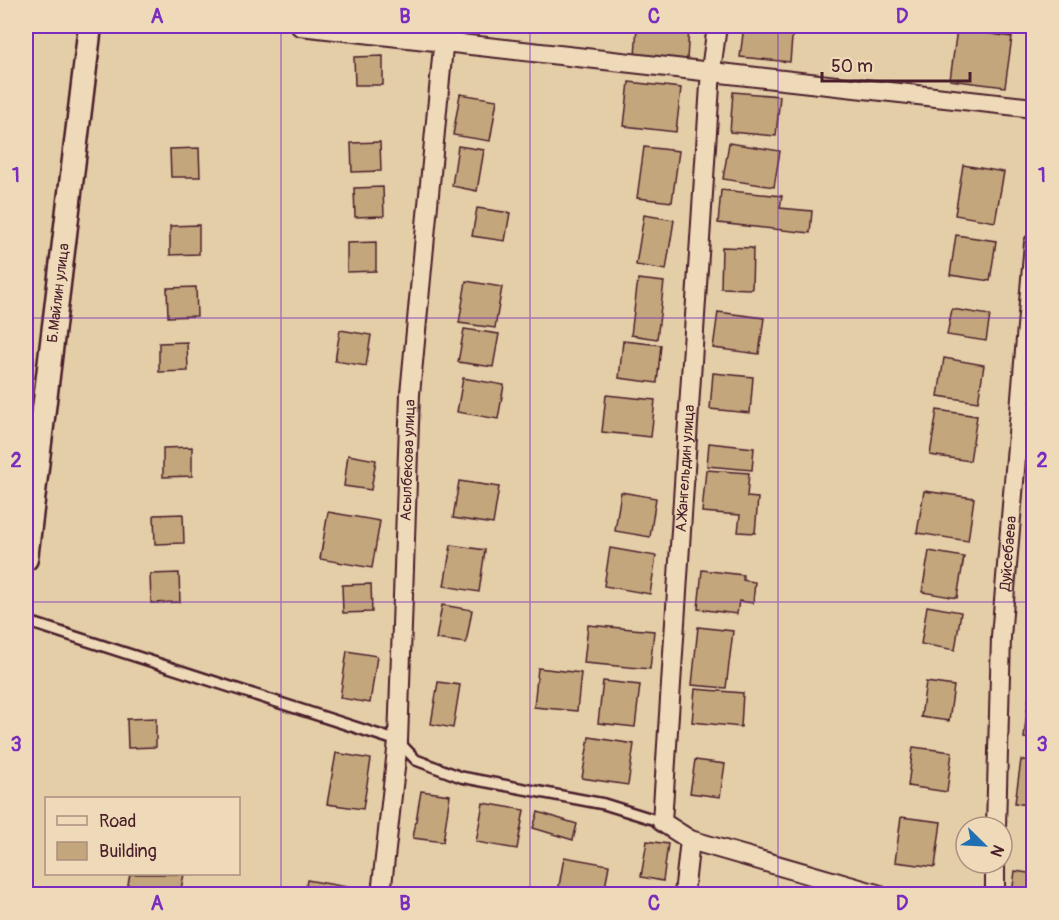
<svg xmlns="http://www.w3.org/2000/svg" width="1059" height="920" font-family="Pangolin,sans-serif">
  <style>
    .building { fill: #c3a67c; stroke: #4a1f2b; stroke-width: 1.5 }
    .lines { fill: none; stroke-linecap: round; stroke-linejoin: round }
    .service-casing { stroke: #4a1f2b; stroke-width: 14 }
    .minor-casing { stroke: #4a1f2b; stroke-width: 22 }
    .tertiary-casing { stroke: #4a1f2b; stroke-width: 27 }
    .service { stroke: #eedab8; stroke-width: 9 }
    .minor { stroke: #eedab8; stroke-width: 18 }
    .tertiary { stroke: #eedab8; stroke-width: 22 }
    .grid { fill: none; stroke: #7b2cbf; stroke-width: 1.5; stroke-opacity: 0.55 }
    .labels { text-anchor: middle; dominant-baseline: central; stroke-width: 4.5; stroke-linejoin: round; paint-order: stroke }
    .street-label { font-size: 15px; fill: #4a1f2b; stroke: #eedab8 }
    .neatline { fill: none; stroke: #7b2cbf; stroke-width: 2 }
    .grid-label { font-size: 20px; text-anchor: middle; font-weight: bold; fill: #7b2cbf }
  </style>
  <rect width="100%" height="100%" fill="#e4cea8"/>
  <filter id="ink" filterUnits="userSpaceOnUse"><feTurbulence type="fractalNoise" baseFrequency=".0167" numOctaves="2"/><feDisplacementMap in="SourceGraphic" scale="12" xChannelSelector="R" yChannelSelector="G"/><feConvolveMatrix kernelMatrix="1 2 1 2 8 2 1 2 1" color-interpolation-filters="sRGB"/></filter>
  <g filter="url(#ink)">
    <g class="building">
      <polygon points="637,26 689,26 687,60 635,57"/>
      <polygon points="744,26 793,26 790,62 740,57"/>
      <polygon points="957,29 1012,37 1005,87 950,80"/>
      <polygon points="383,56 383,85 355,85 354,57"/>
      <polygon points="629,82 681,88 676,132 624,126"/>
      <polygon points="733,92 780,96 776,136 730,132"/>
      <polygon points="460,94 497,100 490,141 453,135"/>
      <polygon points="380,142 381,171 352,172 351,143"/>
      <polygon points="729,143 780,151 774,187 723,179"/>
      <polygon points="458,146 484,150 477,191 452,186"/>
      <polygon points="644,147 679,151 672,202 637,198"/>
      <polygon points="199,148 200,177 171,177 170,149"/>
      <polygon points="963,165 1004,172 995,222 955,215"/>
      <polygon points="383,187 384,216 355,217 354,188"/>
      <polygon points="721,190 782,196 780,208 812,211 810,233 718,223"/>
      <polygon points="477,208 510,213 505,241 472,236"/>
      <polygon points="644,215 674,220 666,270 636,265"/>
      <polygon points="199,225 199,254 170,255 170,226"/>
      <polygon points="956,235 996,241 990,281 950,275"/>
      <polygon points="376,242 376,271 347,272 347,243"/>
      <polygon points="722,247 753,248 752,289 721,288"/>
      <polygon points="638,279 664,282 657,339 631,335"/>
      <polygon points="466,281 502,287 495,328 459,323"/>
      <polygon points="196,287 197,316 168,317 167,288"/>
      <polygon points="952,309 990,315 986,341 947,335"/>
      <polygon points="718,312 764,318 759,354 713,348"/>
      <polygon points="464,329 499,334 493,367 458,362"/>
      <polygon points="340,330 371,335 366,366 335,361"/>
      <polygon points="623,341 661,345 657,383 619,378"/>
      <polygon points="187,342 188,371 159,372 159,343"/>
      <polygon points="944,358 984,365 978,402 938,396"/>
      <polygon points="713,373 753,377 750,413 710,409"/>
      <polygon points="463,378 504,385 498,419 457,412"/>
      <polygon points="606,395 655,400 651,437 602,432"/>
      <polygon points="937,410 977,416 970,461 930,455"/>
      <polygon points="709,443 754,448 752,470 707,466"/>
      <polygon points="192,447 192,476 163,477 163,448"/>
      <polygon points="348,455 376,460 371,490 344,486"/>
      <polygon points="706,470 749,473 747,497 758,498 755,533 738,532 740,515 702,512"/>
      <polygon points="459,481 499,487 493,524 453,518"/>
      <polygon points="924,491 974,498 968,541 917,533"/>
      <polygon points="621,492 656,498 650,537 615,531"/>
      <polygon points="328,512 380,521 372,568 320,559"/>
      <polygon points="183,514 184,543 155,544 154,515"/>
      <polygon points="451,545 485,550 479,592 444,586"/>
      <polygon points="610,548 656,556 650,594 604,586"/>
      <polygon points="929,551 964,557 957,598 922,592"/>
      <polygon points="702,570 743,575 743,580 755,582 753,603 739,601 737,614 698,609"/>
      <polygon points="179,573 180,602 151,603 150,574"/>
      <polygon points="371,584 372,612 343,613 342,585"/>
      <polygon points="1033,584 1034,584 1034,630 1029,629"/>
      <polygon points="442,605 472,610 466,643 436,639"/>
      <polygon points="927,606 961,612 955,650 921,644"/>
      <polygon points="588,625 654,631 650,669 584,663"/>
      <polygon points="698,627 733,631 726,688 692,685"/>
      <polygon points="1032,632 1034,632 1034,670 1028,670"/>
      <polygon points="347,651 377,656 370,703 340,698"/>
      <polygon points="538,668 581,673 577,711 534,707"/>
      <polygon points="603,681 640,685 635,727 598,723"/>
      <polygon points="438,682 460,685 453,728 431,724"/>
      <polygon points="926,682 954,686 949,721 921,717"/>
      <polygon points="695,689 743,693 741,727 692,722"/>
      <polygon points="1028,701 1034,702 1034,739 1024,738"/>
      <polygon points="156,718 156,747 128,748 127,719"/>
      <polygon points="589,737 634,744 628,785 582,778"/>
      <polygon points="913,747 952,752 947,792 908,786"/>
      <polygon points="336,753 371,759 363,809 327,804"/>
      <polygon points="695,760 725,764 720,797 690,793"/>
      <polygon points="1021,760 1034,761 1034,806 1015,803"/>
      <polygon points="421,791 450,795 443,842 413,838"/>
      <polygon points="483,803 524,810 517,849 476,842"/>
      <polygon points="538,812 577,824 573,840 533,828"/>
      <polygon points="901,817 941,822 935,867 895,862"/>
      <polygon points="647,841 668,844 663,881 641,877"/>
      <polygon points="564,857 609,865 604,894 576,894 558,892"/>
      <polygon points="1015,871 1034,874 1034,894 1012,894"/>
      <polygon points="130,874 184,874 180,894 126,894"/>
      <polygon points="307,880 353,888 352,894 305,894"/>
    </g>
    <g class="lines">
      <defs>
        <polyline id="service" points="26,621 398,741 416,760 461,777 604,804 662,822"/>
        <g id="minor">
          <polyline points="300,26 1034,108"/>
          <path id="s1" d="M996,827L1001,637L1034,243"/>
          <polyline points="690,840 877,894"/>
          <path id="s2" d="M381,894L398,741L410,394L445,26"/>
          <path id="s3" d="M684,894L690,840L662,822L711,70L717,26"/>
          <polyline points="995,894 995,863"/>
        </g>
        <g id="tertiary">
          <path id="s4" d="M26,559L90,26"/>
        </g>
      </defs>
      <use href="#service" class="service-casing"/>
      <use href="#minor" class="minor-casing"/>
      <use href="#tertiary" class="tertiary-casing"/>
      <use href="#service" class="service"/>
      <use href="#minor" class="minor"/>
      <use href="#tertiary" class="tertiary"/>
    </g>
  </g>
  <path class="grid" d="M281,26V894M530,26V894M778,26V894M26,318H1034M26,602H1034"/>
  <g class="labels">
    <g class="street-label">
      <text stroke="none"><textPath href="#s4" startOffset="268">Б.Майлин улица</textPath></text>
      <text stroke="none"><textPath href="#s2" startOffset="435">Асылбекова улица</textPath></text>
      <text stroke="none"><textPath href="#s3" startOffset="442">А.Жангельдин улица</textPath></text>
      <text stroke="none"><textPath href="#s1" startOffset="274">Дуйсебаева</textPath></text>
    </g>
  </g>
  <rect width="1059" height="920" fill="none" stroke="#eedab8" stroke-width="66"/>
  <rect x="45" y="797" width="195" height="78" fill="#eedab8" stroke="#ac8f80" stroke-width="1.5"/>
  <rect x="57" y="816" width="30" height="9" fill="#eedab8" stroke="#ac8f80" stroke-width="1.5"/>
  <text x="99" y="827" font-size="18" fill="#4a1f2b">Road</text>
  <rect x="57" y="842" width="30" height="18" fill="#c3a67c" stroke="#ac8f80" stroke-width="1.5"/>
  <text x="99" y="857" font-size="18" fill="#4a1f2b">Building</text>
  <g transform="translate(984 845) rotate(114)"><circle r="28" fill="#eedab8" stroke="#ac8f80" stroke-width="1.5"/>
  <path d="M0-4.5L10 22L0 15L-10 22Z" fill="#1f6fb2"/>
  <text y="-9" font-size="16" font-weight="bold" text-anchor="middle" fill="#4a1f2b">N</text>
  </g>
  <path d="M822 72v9h148v-9" fill="none" stroke="#4a1f2b" stroke-width="3"/>
  <text x="831" y="72" font-size="18" fill="#4a1f2b" stroke="#eedab8" stroke-width="4.5" paint-order="stroke">50 m</text>
  <rect x="33" y="33" width="993" height="854" class="neatline"/>
  <g class="grid-label">
    <text x="157" y="23">A</text>
    <text x="405" y="23">B</text>
    <text x="654" y="23">C</text>
    <text x="902" y="23">D</text>
    <text x="16" y="182">1</text>
    <text x="1042" y="182">1</text>
    <text x="16" y="467">2</text>
    <text x="1042" y="467">2</text>
    <text x="16" y="751">3</text>
    <text x="1042" y="751">3</text>
    <text x="157" y="910">A</text>
    <text x="405" y="910">B</text>
    <text x="654" y="910">C</text>
    <text x="902" y="910">D</text>
  </g>
</svg>
